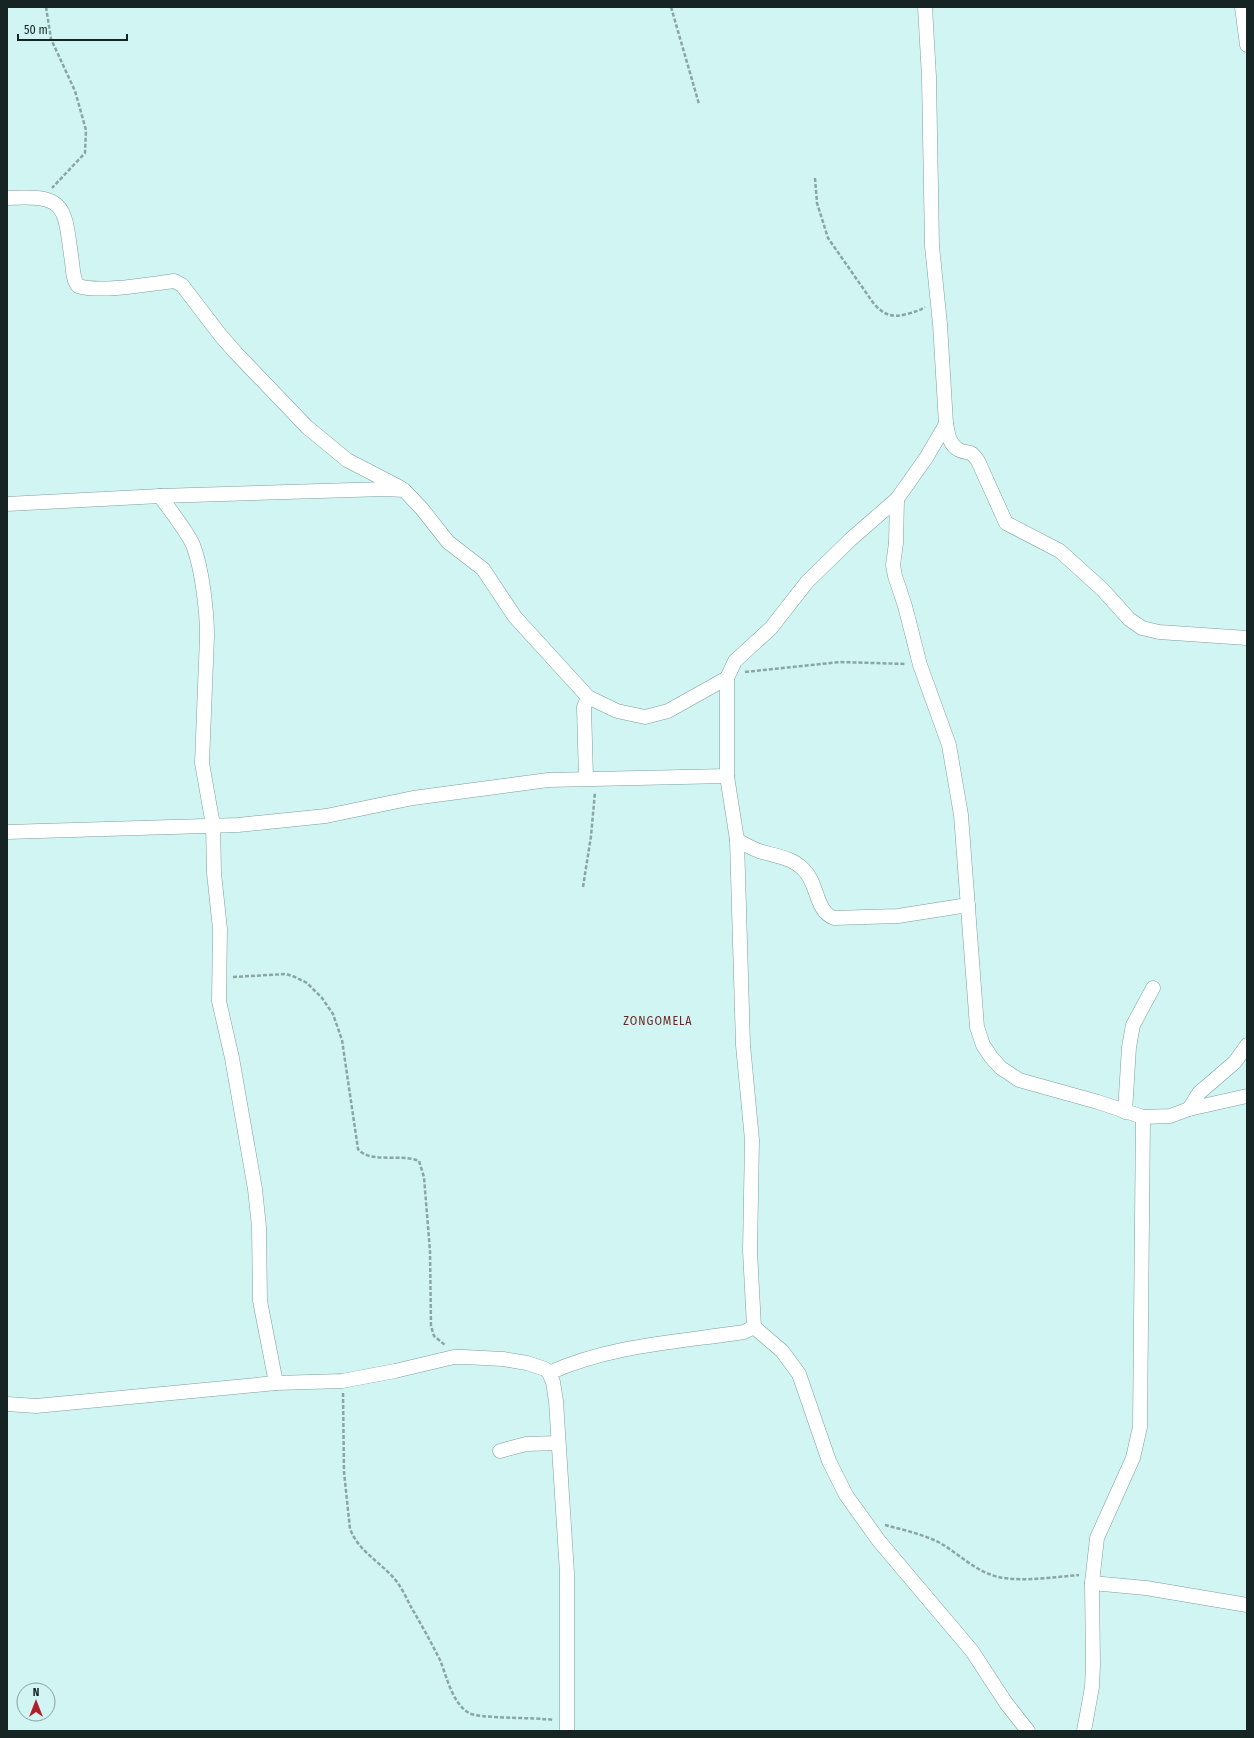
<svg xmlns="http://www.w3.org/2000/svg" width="1254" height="1738" font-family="'Fira Sans Condensed',sans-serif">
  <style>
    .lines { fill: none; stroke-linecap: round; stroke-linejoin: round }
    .street-casing { stroke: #7ca09d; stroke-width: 15 }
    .path { stroke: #8aa6a4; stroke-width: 2.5; stroke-dasharray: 4 2; stroke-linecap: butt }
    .street { stroke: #fff; stroke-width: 14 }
    .labels { text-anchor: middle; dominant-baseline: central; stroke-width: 4; stroke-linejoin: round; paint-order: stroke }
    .quarter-label { font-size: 12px; letter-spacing: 1px; fill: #6b2625; stroke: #d0f5f2 }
  </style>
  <rect width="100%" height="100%" fill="#d0f5f2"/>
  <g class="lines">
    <defs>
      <g id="street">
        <polyline points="1242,7 1247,45"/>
        <path d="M7,198C69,194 64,208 72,262C73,270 73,280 78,286C100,293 150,284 174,281L182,285L221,336L236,353L307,427L347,460L401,488"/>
        <path d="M946,424C948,433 949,445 959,450C970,455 969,448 978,461L1006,523L1060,551L1103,590L1129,619L1142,628L1159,632L1247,638"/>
        <path d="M160,496C169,509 187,531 193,545C202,568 207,611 207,636L202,763L213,825L214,873L220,929L219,1001L232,1058L255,1189L259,1227L260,1301L276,1383"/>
        <polyline points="897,499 896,543 893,565 895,576 905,606 920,665 949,745 961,815 977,1027 983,1045 991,1057 1001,1068 1019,1080 1098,1102 1143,1117 1170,1116 1189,1109 1247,1096"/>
        <polyline points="7,504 160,496 385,489 404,490 422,509 448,542 483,569 515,617 588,697 617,711 645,717 668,711 727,678"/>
        <polyline points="586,778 584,707 588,697"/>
        <polyline points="7,832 238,825 326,816 413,798 548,780 727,776"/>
        <path d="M737,840C744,844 751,848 759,851C775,856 792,857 804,870C818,883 815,911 834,918L898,916L968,905"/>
        <polyline points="1189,1109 1199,1093 1235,1062 1247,1045"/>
        <polyline points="1125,1112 1129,1047 1133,1025 1153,988"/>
        <polyline points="754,1327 782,1351 799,1374 829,1461 846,1495 879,1541 972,1651 1006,1703 1028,1731"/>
        <path d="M549,1373C611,1345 678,1342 744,1332L754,1327L750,1251L752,1140L743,1045L737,840L727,776V678L735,661L771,628L807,582L851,539L897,499L926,458L946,424L940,324L932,246L929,77L925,7"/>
        <polyline points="7,1404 36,1406 276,1383 342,1381 395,1371 454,1357 464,1357 503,1359 527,1363 545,1369 549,1373 553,1382 556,1401 567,1573 567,1731"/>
        <polyline points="500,1451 526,1444 558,1443"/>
        <polyline points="1092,1583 1146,1588 1247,1605"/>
        <polyline points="1084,1731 1092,1687 1093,1665 1092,1583 1097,1538 1133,1458 1140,1427 1143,1117"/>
      </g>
    </defs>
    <use href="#street" class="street-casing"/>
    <g class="path">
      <polyline points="46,7 51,39 75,91 86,130 85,153 52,188"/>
      <polyline points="671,7 699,104"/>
      <path d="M815,178L817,203L828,238L874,304C884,315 892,318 907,314C914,312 919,311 925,307"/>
      <polyline points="745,672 840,662 906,664"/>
      <polyline points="583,887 591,836 595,792"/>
      <path d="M233,977L286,974L295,977L307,983L322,998L333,1014L342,1040L358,1149C370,1164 401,1153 419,1161L424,1177L430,1251L431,1326L434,1336L445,1345"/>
      <path d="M343,1393L344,1472L350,1529C358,1550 377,1560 392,1576C400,1584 406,1597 411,1607C421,1624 431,1642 440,1660C447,1677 452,1703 469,1713C479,1719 536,1717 553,1720"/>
      <path d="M885,1525C903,1530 923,1534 940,1543C956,1552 971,1567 989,1574C1013,1584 1053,1577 1079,1575"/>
    </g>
    <use href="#street" class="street"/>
  </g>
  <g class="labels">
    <g class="quarter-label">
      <text x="658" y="1021">ZONGOMELA</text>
    </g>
  </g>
  <rect width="1254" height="1738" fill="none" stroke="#162423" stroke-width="16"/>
  <g transform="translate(36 1702)"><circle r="19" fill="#d0f5f2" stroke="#86a19f"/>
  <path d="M0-3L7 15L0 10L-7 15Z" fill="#b01e2a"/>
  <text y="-6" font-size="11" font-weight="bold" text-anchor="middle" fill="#162423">N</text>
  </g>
  <path d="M18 34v6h109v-6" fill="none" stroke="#162423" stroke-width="2"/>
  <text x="24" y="34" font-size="12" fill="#162423" stroke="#d0f5f2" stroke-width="3" paint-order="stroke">50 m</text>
</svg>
